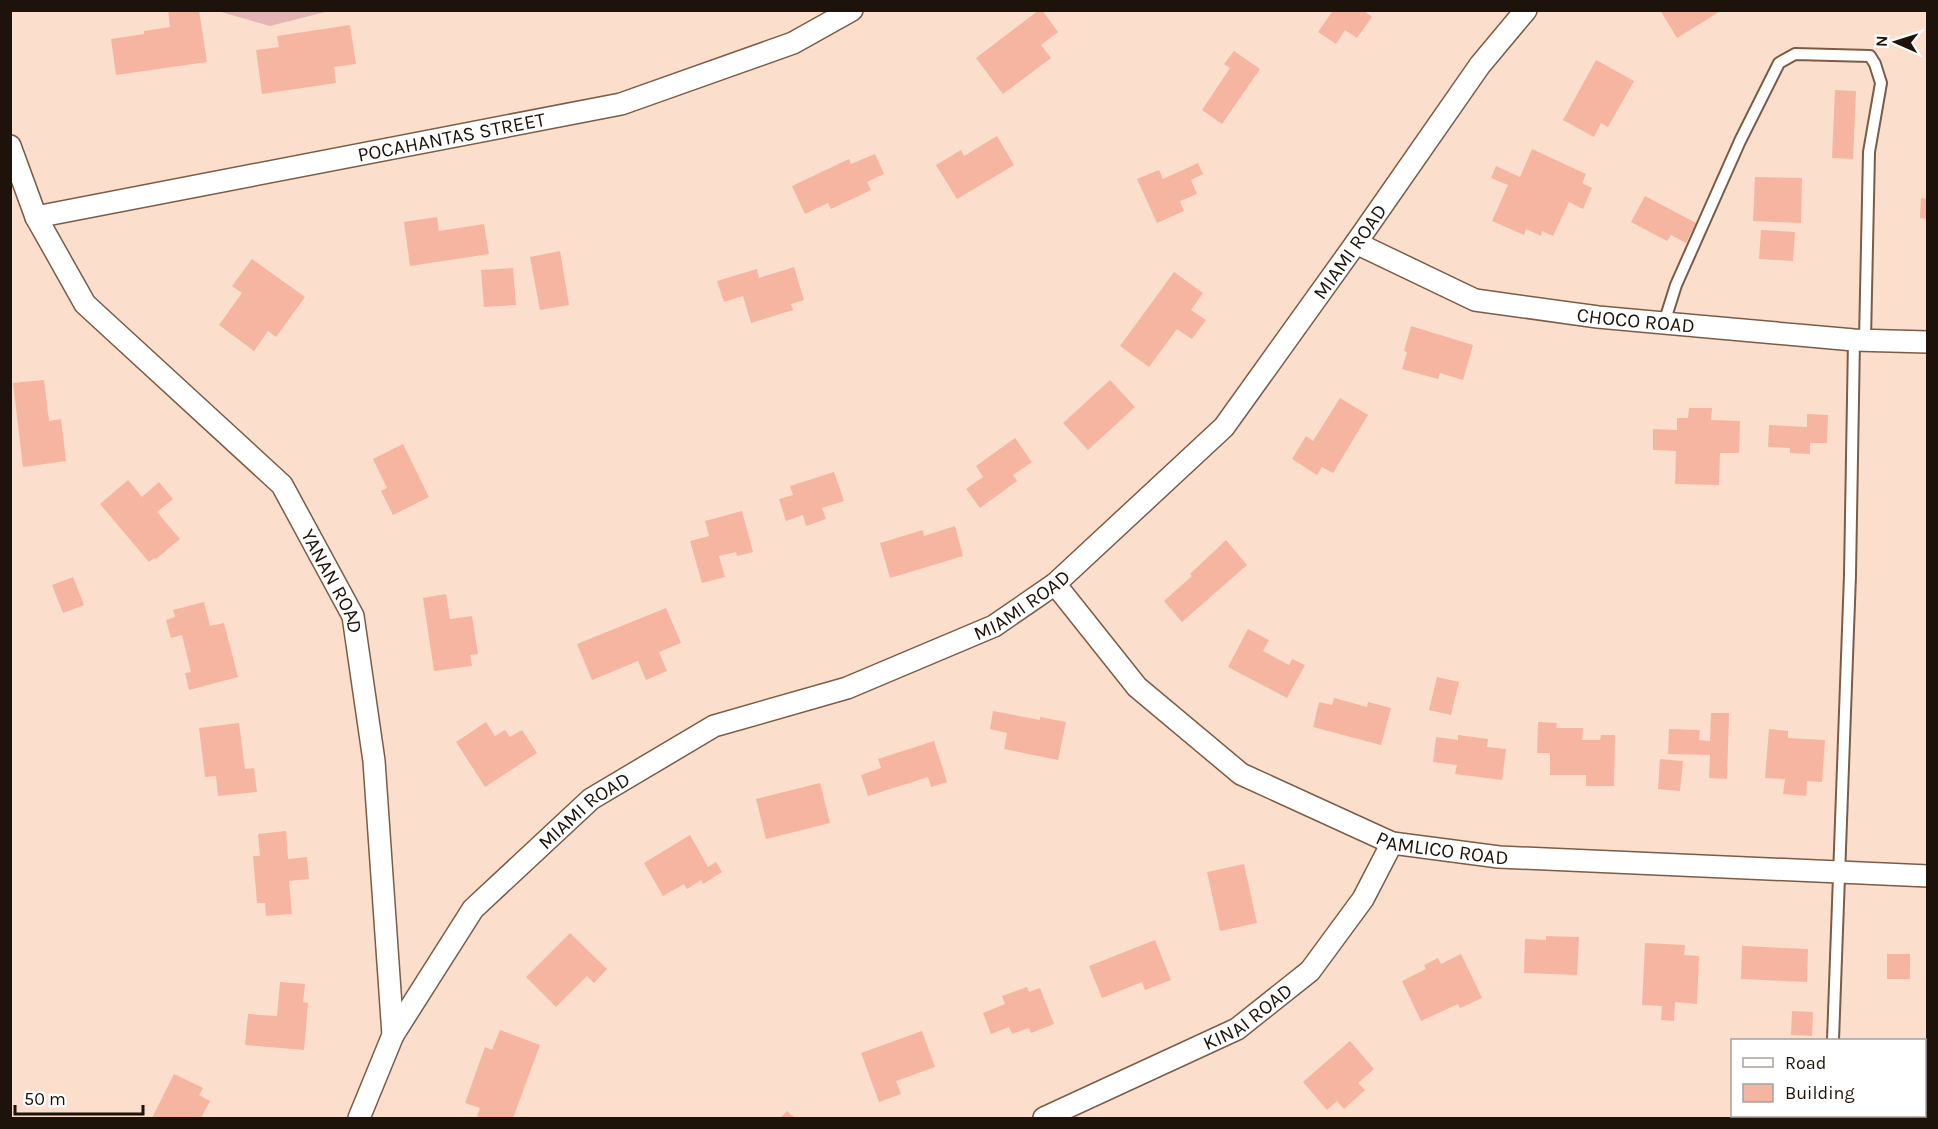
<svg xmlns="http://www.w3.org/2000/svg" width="1938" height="1129" font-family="Karla,sans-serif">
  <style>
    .green { fill: #e5b4b4 }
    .building { fill: #f6b5a1 }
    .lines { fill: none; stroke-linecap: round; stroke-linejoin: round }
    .lane-casing { stroke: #7a5c47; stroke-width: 14 }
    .street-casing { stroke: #7a5c47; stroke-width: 24 }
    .lane { stroke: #fff; stroke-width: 10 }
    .street { stroke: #fff; stroke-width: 21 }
    .labels { text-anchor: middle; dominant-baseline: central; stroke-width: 4.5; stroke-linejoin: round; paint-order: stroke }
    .street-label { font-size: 20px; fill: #1e130a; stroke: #fff }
  </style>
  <rect width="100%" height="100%" fill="#fbdfcc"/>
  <polygon class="green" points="218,11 218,10 329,11 270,26"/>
  <g class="building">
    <polygon points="168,10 199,10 207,62 116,75 111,39 144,34 144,31 170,27"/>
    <polygon points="1039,10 1042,10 1058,32 1041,45 1051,58 1003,94 976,58"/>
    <polygon points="1330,10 1363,10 1372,17 1357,38 1345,30 1336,44 1318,32 1332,12"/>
    <polygon points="1660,10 1722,10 1677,38"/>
    <polygon points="350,25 356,64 334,67 336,83 262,94 256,50 279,47 277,36"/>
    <polygon points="1234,51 1260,69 1222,124 1202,110 1230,68 1224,64"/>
    <polygon points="1596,60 1634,81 1608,127 1601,123 1594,137 1563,120"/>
    <polygon points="1835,90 1856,91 1853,159 1832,158"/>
    <polygon points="997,136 1014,165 957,199 936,165 961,150 964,156"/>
    <polygon points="1532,149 1586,174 1582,183 1592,188 1583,209 1569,202 1553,236 1542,231 1541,236 1526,229 1524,235 1492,221 1508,185 1491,178 1496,166 1520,177"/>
    <polygon points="875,154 884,174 867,182 871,190 831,209 828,203 805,214 792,186 849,159 851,164"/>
    <polygon points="1198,163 1203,174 1191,180 1197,194 1180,201 1184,211 1157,223 1137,179 1159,170 1163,179"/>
    <polygon points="1755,177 1802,178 1801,223 1753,221"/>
    <polygon points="1645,196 1696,223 1686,243 1671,235 1667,241 1631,222"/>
    <polygon points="1921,198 1928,199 1928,219 1920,218"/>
    <polygon points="437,217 439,231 484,224 489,254 410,266 404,222"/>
    <polygon points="1761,230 1795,232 1793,261 1759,259"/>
    <polygon points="560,251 569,305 540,310 530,257"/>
    <polygon points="252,259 305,297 276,337 268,331 254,351 219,325 242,293 232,286"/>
    <polygon points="794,267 804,300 791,304 793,310 751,323 743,296 724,302 717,281 757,269 759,278"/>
    <polygon points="513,268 516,305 484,307 481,270"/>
    <polygon points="1174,272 1203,293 1191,310 1206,320 1192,339 1177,329 1149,367 1120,346"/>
    <polygon points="1411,326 1473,345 1463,380 1440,373 1438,379 1402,369 1407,352 1404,351"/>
    <polygon points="44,380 49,421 61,419 66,461 23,467 13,383"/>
    <polygon points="1110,380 1135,407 1088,450 1063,423"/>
    <polygon points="1340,398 1368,415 1333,473 1322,467 1317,475 1292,459 1306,436 1313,441"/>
    <polygon points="1689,408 1712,408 1711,420 1740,421 1739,453 1720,453 1719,485 1675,484 1676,451 1653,450 1653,429 1677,430 1677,418 1688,418"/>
    <polygon points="1807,414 1828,415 1827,443 1810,443 1810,454 1790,453 1790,448 1768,447 1769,425 1807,427"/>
    <polygon points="1015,438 1032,462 1013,475 1017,481 980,508 966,489 983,477 976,466"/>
    <polygon points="403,444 429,497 393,515 381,491 387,488 373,459"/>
    <polygon points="834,472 844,501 822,508 826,519 806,526 803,515 786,521 779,499 793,495 790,486"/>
    <polygon points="128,480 142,497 159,482 173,499 157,512 180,539 156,559 154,558 149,562 100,504"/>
    <polygon points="742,511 753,552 737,556 736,552 719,556 725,577 702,583 690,541 709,536 705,521"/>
    <polygon points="955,526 963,556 890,578 880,543 923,530 924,536"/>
    <polygon points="1226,540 1247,565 1182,622 1164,601 1192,576 1190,574"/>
    <polygon points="73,577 84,605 63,613 52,585"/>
    <polygon points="446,594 450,619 472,616 478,654 470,655 472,666 434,671 423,598"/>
    <polygon points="204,602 210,626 224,623 238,677 189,690 185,673 191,672 182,635 171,638 166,620 175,617 173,610"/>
    <polygon points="666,608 681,643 659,652 667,671 646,680 638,661 592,680 577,644"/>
    <polygon points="1248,629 1269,640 1263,651 1289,665 1292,659 1305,665 1287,698 1228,667"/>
    <polygon points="1437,677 1459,682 1451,715 1429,710"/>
    <polygon points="1334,698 1367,707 1368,702 1391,708 1381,745 1313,727 1319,702 1332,705"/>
    <polygon points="993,711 1040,720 1040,717 1066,722 1058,760 1004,749 1007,733 990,729"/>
    <polygon points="1711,713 1729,713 1727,779 1709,778 1710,755 1668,754 1669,729 1700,730 1699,740 1710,741"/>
    <polygon points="486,722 495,736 505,730 510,737 522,730 537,753 485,787 456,742"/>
    <polygon points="1538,722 1557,723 1556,728 1583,728 1582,740 1600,740 1601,735 1615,735 1614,786 1586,786 1586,775 1550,775 1550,753 1537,753"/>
    <polygon points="239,723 245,769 254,768 257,792 218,796 216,776 205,777 199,728"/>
    <polygon points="1769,729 1788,731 1788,738 1825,740 1822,782 1807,781 1806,796 1783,794 1785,779 1765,778"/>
    <polygon points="1458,735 1488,739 1487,747 1506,749 1502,780 1455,774 1457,765 1433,762 1436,737 1458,740"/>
    <polygon points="934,741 947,782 931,787 928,777 868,796 861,775 881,768 878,759"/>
    <polygon points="1660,759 1683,761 1680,791 1658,789"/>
    <polygon points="820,783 830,823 766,839 756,799"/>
    <polygon points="286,831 288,859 307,857 309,879 289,881 292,914 266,916 265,903 257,903 253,856 260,856 258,834"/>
    <polygon points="690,835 708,867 716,862 722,872 703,884 701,880 687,889 684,884 663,896 644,863"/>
    <polygon points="1244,864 1257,923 1220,931 1207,872"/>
    <polygon points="570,933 607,969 594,983 587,976 556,1007 526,977"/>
    <polygon points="1546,936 1579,937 1577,975 1524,973 1525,939 1546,940"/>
    <polygon points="1155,940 1171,980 1145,990 1142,982 1102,998 1089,966"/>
    <polygon points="1645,943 1685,945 1684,955 1699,956 1697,1004 1675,1002 1674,1021 1661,1020 1662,1006 1642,1005"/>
    <polygon points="1742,946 1808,949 1807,982 1741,979"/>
    <polygon points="1461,954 1482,998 1460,1008 1458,1004 1421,1021 1402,981 1426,969 1424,965 1438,958 1441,964"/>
    <rect x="1887" y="954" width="23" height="25"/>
    <polygon points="280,982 305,984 303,1002 308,1003 304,1050 245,1045 248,1014 277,1016"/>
    <polygon points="1027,987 1029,992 1040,988 1054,1024 1031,1033 1029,1028 1012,1034 1009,1027 991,1034 983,1013 1005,1004 1002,996"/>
    <polygon points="1792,1011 1813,1012 1812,1036 1791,1035"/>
    <polygon points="500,1030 540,1045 513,1118 483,1118 477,1116 480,1108 465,1103 485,1047 492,1050"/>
    <polygon points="922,1031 935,1067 896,1081 901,1094 879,1102 861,1053"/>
    <polygon points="1350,1041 1374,1069 1358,1083 1365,1090 1344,1109 1337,1101 1327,1110 1303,1082"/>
    <polygon points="174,1074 203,1088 199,1095 210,1101 201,1118 152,1118"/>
    <rect x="1924" y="1096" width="4" height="21"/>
    <polygon points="787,1111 795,1118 780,1118"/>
  </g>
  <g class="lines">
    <defs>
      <g id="lane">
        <polyline points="1664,323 1676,285 1740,141 1779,63 1795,54 1870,56 1875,64 1881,83 1869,152 1865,340"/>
        <polyline points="1833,1040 1850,575 1854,340"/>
        <polyline points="1832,1118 1832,1116"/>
      </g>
      <g id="street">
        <path id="s1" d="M10,146L36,217L85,304L282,485L353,616L374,761L393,1035L359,1118"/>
        <path id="s2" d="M36,217L621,104L793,43L852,10"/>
        <path id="s3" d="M1356,243L1475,300L1598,317L1664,323L1854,340L1928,342"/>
        <path id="s4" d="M1055,584L1137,687L1241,774L1392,843L1499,857L1928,876"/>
        <path id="s5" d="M393,1035L473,909L591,799L714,726L847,688L994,626L1055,584L1224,427L1356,243L1480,65L1526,10"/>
        <path id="s6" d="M1044,1118L1237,1029L1310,971L1363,899L1392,843"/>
      </g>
    </defs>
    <use href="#lane" class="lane-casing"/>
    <use href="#street" class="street-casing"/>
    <use href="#lane" class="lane"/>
    <use href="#street" class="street"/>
  </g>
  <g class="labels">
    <g class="street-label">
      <text stroke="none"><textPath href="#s2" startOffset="423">POCAHANTAS STREET</textPath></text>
      <text stroke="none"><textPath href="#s5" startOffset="1272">MIAMI ROAD</textPath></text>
      <text stroke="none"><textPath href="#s3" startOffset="294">CHOCO ROAD</textPath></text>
      <text stroke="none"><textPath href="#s1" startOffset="552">YANAN ROAD</textPath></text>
      <text stroke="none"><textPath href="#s5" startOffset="786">MIAMI ROAD</textPath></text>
      <text stroke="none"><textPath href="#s5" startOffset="298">MIAMI ROAD</textPath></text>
      <text stroke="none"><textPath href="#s4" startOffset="484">PAMLICO ROAD</textPath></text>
      <text stroke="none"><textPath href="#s6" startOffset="228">KINAI ROAD</textPath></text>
    </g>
  </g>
  <rect width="1938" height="1129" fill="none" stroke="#1e130a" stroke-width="24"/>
  <rect x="1731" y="1039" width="195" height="78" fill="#ffffff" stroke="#a5a19d" stroke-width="1.5"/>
  <rect x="1743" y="1058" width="30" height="9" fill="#ffffff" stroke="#a5a19d" stroke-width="1.5"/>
  <text x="1785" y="1069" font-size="18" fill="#1e130a">Road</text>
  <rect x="1743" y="1084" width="30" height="18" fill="#f6b5a1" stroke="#a5a19d" stroke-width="1.5"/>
  <text x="1785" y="1099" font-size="18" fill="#1e130a">Building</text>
  <g transform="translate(1896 42) rotate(273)" stroke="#ffffff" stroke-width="4.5" paint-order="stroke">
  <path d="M0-4.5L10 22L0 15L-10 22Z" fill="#1e130a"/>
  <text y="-9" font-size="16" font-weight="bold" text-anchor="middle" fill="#1e130a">N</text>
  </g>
  <path d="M15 1105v9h128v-9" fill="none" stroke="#1e130a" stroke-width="3"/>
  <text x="24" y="1105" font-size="18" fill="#1e130a" stroke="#ffffff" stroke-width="4.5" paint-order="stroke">50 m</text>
</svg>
